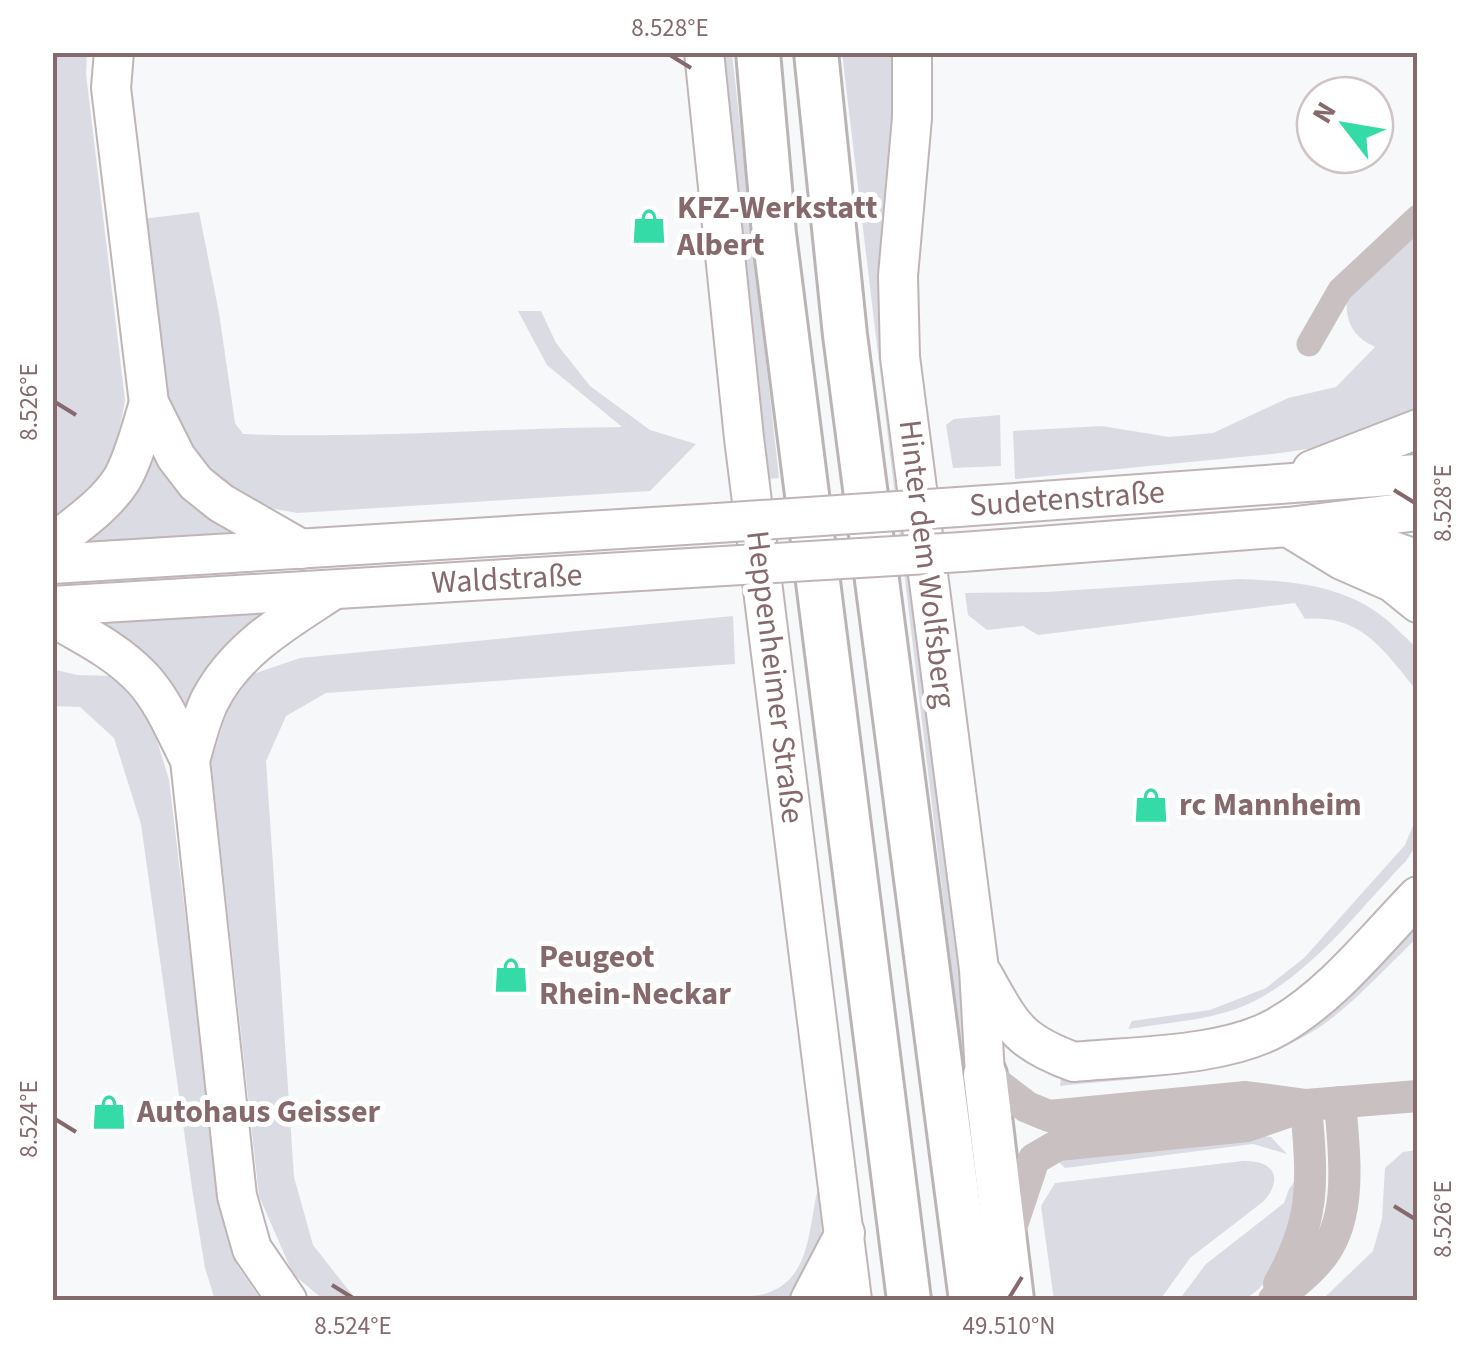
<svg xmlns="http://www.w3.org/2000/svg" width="1470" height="1353" font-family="'Source Sans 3',sans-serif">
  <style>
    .green { fill: #dbdbe3 }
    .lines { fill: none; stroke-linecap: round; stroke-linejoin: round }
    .secondary-casing { stroke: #bfb5b6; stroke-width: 42 }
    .trunk-casing { stroke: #bbb4b5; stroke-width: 48 }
    .minor { stroke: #c8c0c1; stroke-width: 25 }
    .tertiary { stroke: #c8c0c1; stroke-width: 32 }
    .secondary { stroke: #fff; stroke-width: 38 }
    .trunk { stroke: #fff; stroke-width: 42 }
    .secondary-bridge-casing { stroke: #bfb5b6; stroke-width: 42; stroke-linecap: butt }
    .secondary-bridge { stroke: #fff; stroke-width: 38 }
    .ticks { fill: none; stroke: #86696c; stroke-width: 4 }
    .labels { text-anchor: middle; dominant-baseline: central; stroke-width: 10; stroke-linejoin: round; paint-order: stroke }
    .poi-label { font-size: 32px; font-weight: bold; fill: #86696c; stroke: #fff; text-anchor: start }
    .street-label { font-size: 32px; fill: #86696c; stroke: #fff }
    .neatline { fill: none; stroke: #86696c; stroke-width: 4 }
    .ticks-label { font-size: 25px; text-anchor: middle; fill: #86696c }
  </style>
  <rect width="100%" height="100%" fill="#f7f8f9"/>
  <g class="green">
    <path d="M53,53H87L86,74L125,400C116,454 103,491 53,519Z"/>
    <polygon points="722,53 732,53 779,478 767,479"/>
    <polygon points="842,53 894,53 895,97 879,285 983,1129 971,1131"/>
    <path d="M199,212L219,313L235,423L243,434C369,439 495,428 622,427L547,365L518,311H541L556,343L590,386L650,430L696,444L650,491L297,513C282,510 265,508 251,503C153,470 153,305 142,219Z"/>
    <path d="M1410,236L1417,238V419L1356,442L1273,454L1015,479L1013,431L1102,426L1169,437L1213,433L1288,398L1336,387L1375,347C1351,335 1345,321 1347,294Z"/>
    <polygon points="1000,415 1001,466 953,468 946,425 954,419"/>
    <polygon points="154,445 245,534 65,545"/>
    <path d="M1240,579C1300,581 1358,587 1401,633C1406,638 1414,644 1417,651C1420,662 1418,679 1417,691C1384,651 1362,614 1305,619L1295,603L1038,635L1023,626L987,630L968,615L965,593L1047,592Z"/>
    <polygon points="275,609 186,730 88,621"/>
    <polygon points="733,616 735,664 326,693 286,716 266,761 294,1177 313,1245 354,1297 361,1300 324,1300 293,1274 259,1196 211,761 229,707 253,674 300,658"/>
    <polygon points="52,669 77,675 112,676 151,720 169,780 215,1163 237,1265 261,1300 215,1300 205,1268 192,1188 141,824 114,738 80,707 53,706"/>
    <path d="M1417,816V844L1406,861C1356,912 1306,983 1236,1009C1202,1021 1164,1023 1128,1029L1132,1021L1210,1010L1266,988L1304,958L1405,845Z"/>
    <path d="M1417,916V938C1388,965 1359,998 1327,1022C1251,1077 1150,1076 1060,1086L1062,1069L1219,1058Z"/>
    <polygon points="1243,1133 1271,1137 1287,1154 1253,1144 1065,1168 1058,1161"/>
    <polygon points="1417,1150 1417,1300 1322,1300 1373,1251 1382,1219 1385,1168 1403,1152"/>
    <path d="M1243,1161C1272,1160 1285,1176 1264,1201L1190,1258L1160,1300H1054L1041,1206L1055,1183Z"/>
    <path d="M1297,1178C1290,1215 1283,1281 1244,1299C1231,1305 1194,1300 1179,1300L1206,1264L1284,1203L1289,1189Z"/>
    <path d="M820,1181C825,1220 824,1273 791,1300H707C726,1293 750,1300 770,1292C814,1275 808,1219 820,1181Z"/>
  </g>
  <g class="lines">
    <defs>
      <g id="secondary">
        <polyline points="114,52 111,88 149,403 176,457 196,483 221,503 301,549"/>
        <polyline points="704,52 744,438 852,1300"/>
        <polyline points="912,52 912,118 898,276 900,357 979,969 985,1075"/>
        <polyline points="1312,470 1418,429"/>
        <polyline points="958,507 1418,474"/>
        <polyline points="1288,527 1342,560 1392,582 1418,603"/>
        <polyline points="1335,536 1376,545 1418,560"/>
        <path d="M52,544C76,525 106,505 122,479C135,456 141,428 149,403"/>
        <polyline points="962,552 1288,527 1418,511"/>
        <polyline points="52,564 717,523"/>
        <polyline points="52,606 724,566"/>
        <path d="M52,617C84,635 118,652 143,679C164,702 176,733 190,760L237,1196L252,1249L287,1300"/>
        <path d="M190,760C196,741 201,718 210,700C237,648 286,621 333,590"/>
        <path d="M983,975C1012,1026 1017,1041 1074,1062C1135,1056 1224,1057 1277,1027C1332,996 1375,940 1418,896"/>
        <polyline points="810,1300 845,1233"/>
      </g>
      <g id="trunk">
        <polyline points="758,52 774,234 909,1300"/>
        <polyline points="816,52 845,335 971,1300"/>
        <polyline points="985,1075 1012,1300"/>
      </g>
    </defs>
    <use href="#secondary" class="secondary-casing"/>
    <use href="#trunk" class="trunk-casing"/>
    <polyline class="minor" points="1309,344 1340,290 1418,217"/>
    <g class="tertiary">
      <polyline points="985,1075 1027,1107 1049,1116 1246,1097 1306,1105 1418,1096"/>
      <polyline points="1007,1240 1034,1159 1058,1145 1247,1126 1302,1107"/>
      <path d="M1279,1284C1317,1218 1312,1178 1306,1105"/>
      <path d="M1274,1300C1288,1288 1304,1277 1316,1263C1355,1223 1344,1153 1340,1102"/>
    </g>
    <use href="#secondary" class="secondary"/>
    <use href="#trunk" class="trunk"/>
    <defs>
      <g id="secondary-bridge">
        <polyline points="717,523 958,507"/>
        <polyline points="724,566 962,552"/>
      </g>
    </defs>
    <use href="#secondary-bridge" class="secondary-bridge-casing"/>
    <use href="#secondary-bridge" class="secondary-bridge"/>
  </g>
  <path class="ticks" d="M670,55L691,68M55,402L76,415M1394,490L1415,503M55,1119L76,1132M1394,1206L1415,1219M332,1285L353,1298M1009,1298L1022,1277"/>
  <defs>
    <symbol id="shop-bare" viewBox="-9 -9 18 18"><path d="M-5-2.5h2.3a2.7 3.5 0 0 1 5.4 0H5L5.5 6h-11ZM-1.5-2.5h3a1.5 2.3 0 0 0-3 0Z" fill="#35dba7" stroke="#fff" stroke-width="2.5" paint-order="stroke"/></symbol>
  </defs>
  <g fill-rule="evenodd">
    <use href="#shop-bare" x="624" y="201" width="50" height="50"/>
    <use href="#shop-bare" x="1126" y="780" width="50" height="50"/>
    <use href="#shop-bare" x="486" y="950" width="50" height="50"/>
    <use href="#shop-bare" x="84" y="1087" width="50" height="50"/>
  </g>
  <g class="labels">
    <g class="poi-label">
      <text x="677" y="208">KFZ-Werkstatt<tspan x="677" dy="37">Albert</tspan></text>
      <text x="1179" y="805">rc Mannheim</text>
      <text x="539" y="957">Peugeot<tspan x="539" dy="37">Rhein-Neckar</tspan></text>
      <text x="137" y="1112">Autohaus Geisser</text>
    </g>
    <g class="street-label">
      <text transform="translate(1067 499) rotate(-4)">Sudetenstraße</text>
      <text transform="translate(927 564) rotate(83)">Hinter dem Wolfsberg</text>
      <text transform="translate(507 579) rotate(-3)">Waldstraße</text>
      <text transform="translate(775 677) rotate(83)">Heppenheimer Straße</text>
    </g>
  </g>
  <rect width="1470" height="1353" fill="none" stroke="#ffffff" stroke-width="110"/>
  <g transform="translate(1345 125) rotate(301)"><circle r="48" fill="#ffffff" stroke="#cfc3c4" stroke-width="2.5"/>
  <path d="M0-8L18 38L0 25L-18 38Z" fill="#35dba7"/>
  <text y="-15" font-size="28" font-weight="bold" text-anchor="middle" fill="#86696c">N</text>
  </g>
  <rect x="55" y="55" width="1360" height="1243" class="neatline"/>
  <g class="ticks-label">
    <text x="670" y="36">8.528°E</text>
    <text transform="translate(28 402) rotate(-90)" y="9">8.526°E</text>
    <text transform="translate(1442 503) rotate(-90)" y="9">8.528°E</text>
    <text transform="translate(28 1119) rotate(-90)" y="9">8.524°E</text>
    <text transform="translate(1442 1219) rotate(-90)" y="9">8.526°E</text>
    <text x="353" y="1334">8.524°E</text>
    <text x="1009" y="1334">49.510°N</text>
  </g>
</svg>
